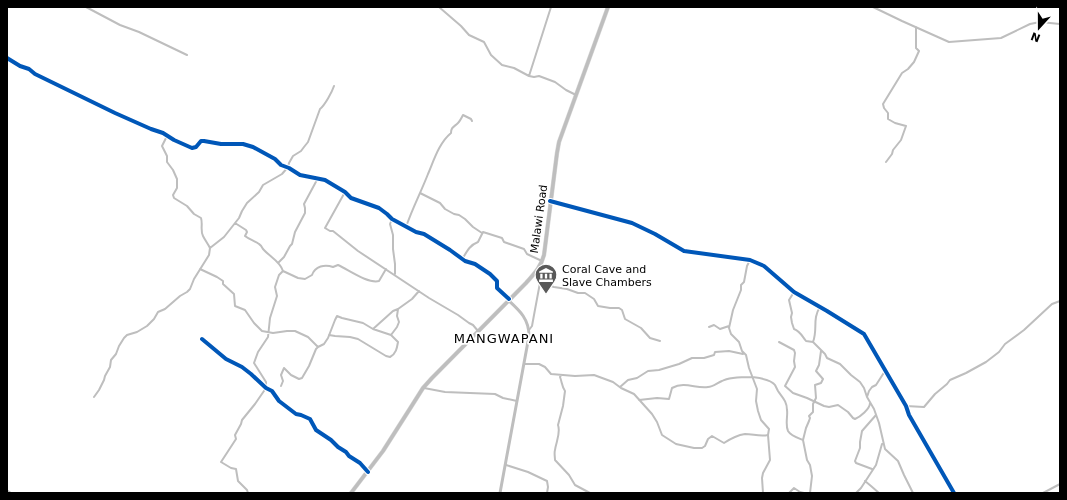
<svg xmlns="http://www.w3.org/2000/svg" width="1067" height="500" font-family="'DejaVu Sans',sans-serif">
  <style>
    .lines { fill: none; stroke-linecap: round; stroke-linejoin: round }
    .primary-casing { stroke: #dbdbdb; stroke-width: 4.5 }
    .minor { stroke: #bebebe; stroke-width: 2 }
    .tertiary { stroke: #bebebe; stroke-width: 3 }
    .primary { stroke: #bebebe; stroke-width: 3.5 }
    .cycleway-casing { stroke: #fff; stroke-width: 6 }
    .cycleway { stroke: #0057b8; stroke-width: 4 }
    .labels { text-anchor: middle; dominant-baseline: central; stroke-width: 3.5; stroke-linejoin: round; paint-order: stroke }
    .street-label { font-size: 11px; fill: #000; stroke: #fff }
    .poi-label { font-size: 11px; fill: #000; stroke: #fff; text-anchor: start }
    .quarter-label { font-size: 13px; letter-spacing: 1px; fill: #000; stroke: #fff }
  </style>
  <rect width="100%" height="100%" fill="#fff"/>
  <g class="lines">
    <g class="primary-casing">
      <path id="primary" d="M351 493 383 451 411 407 423 388 432 378 526 283C534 274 541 267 544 255L557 153 559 142 608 7"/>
    </g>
    <path class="minor" d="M86 7 120 25 139 32 187 55
      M439 7 461 26 469 35 484 42 491 55 502 65 514 68 529 76 534 77 539 76 555 82 566 90 576 95
      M873 7 902 21 949 42 1001 38 1030 24 1040 22 1060 24
      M7 58 20 66 29 69 35 74 115 113 151 129 163 133 174 140 192 148 196 147 201 141H204L221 144H243L253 147 275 159 281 165 289 168 300 175 325 180 345 192 351 198 379 208 387 214 392 219 416 232 424 234 450 250 465 261 475 264 490 274 497 281V288L509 299
      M529 76 551 7
      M167 136 162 146 167 156V162L173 170 177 179V188L173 195 174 198 187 206 194 214 201 218C203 224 200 230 203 236 205 240 208 244 210 248
      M886 162 892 154 893 150 901 140 906 126 895 123 888 119V113L884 108 883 104 902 73 908 69 914 62 919 51 916 48V27
      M345 192 325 228 330 231H333L358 251 429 298 458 315 469 323 473 325 478 331
      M420 193 440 203 445 209 454 214 459 215 465 219 473 227 482 233
      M551 201 632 223 655 234 684 251 750 260 764 266 794 292 827 311 864 334 906 406 909 415 954 493
      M392 219 390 224 393 235V249L395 264V274
      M235 223 246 230 247 232 245 236C250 240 255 241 259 244 261 245 262 247 263 249 270 257 280 261 283 271L298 278 305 279 312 275C315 266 325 264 333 267L338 265C349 270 368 284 379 281L386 269
      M406 227C412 209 421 192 428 174 434 160 439 143 451 133 451 127 454 127 458 123 460 121 462 117 463 115L471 119 472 121
      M463 258C467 251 470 245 478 242L483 232 502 238 504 242 524 249 527 254 542 261
      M750 260 747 266 744 282 741 285V290L733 310 729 328 731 334 739 342 742 351 746 355 749 368 757 389 756 401 758 411 761 420 769 429 768 435 770 460 763 473 762 478 763 493
      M278 263 284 257 290 246 292 244 295 232 305 213V208L304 204 318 178
      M200 269 217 277 223 281V284L234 294 235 306 245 310 254 323 262 331 273 333 287 331H295L308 337 318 347
      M540 283 554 287 567 289 578 293H585L594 299 598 306 610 308H619L622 310 625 319 641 328 650 338 660 341
      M794 292 789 300 792 313 791 317 792 323 794 329C800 331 802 336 806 341L813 342 825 354 827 358 840 364 851 375 860 382 864 388 867 397
      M709 327 714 325 720 329 729 326
      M373 329 393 311 398 309 412 299 419 291
      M529 330 532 326 534 315 542 272V269L540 266
      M391 335 397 327 399 322 397 316 398 309
      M202 339 226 359 242 367 251 374 266 388 272 391 279 401 296 414 301 415 310 419 316 430 331 440 338 447 346 452 349 456 360 463 367 471
      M779 342 794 350 795 353 794 361 795 367 785 386 793 393 807 398 824 406 829 407 838 405 848 412 853 418 855 419C860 417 870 409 870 403
      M813 342C818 329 812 319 820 307
      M525 364H539L545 367 551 374 575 376 594 375 613 382 621 388 634 394 652 414 657 422 662 435 676 444 694 448H702L705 446 708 439 712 436 724 443C730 439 738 435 745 434 753 434 760 437 768 435
      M885 371 876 385 872 387 869 391 867 397 874 409 879 423 885 449 898 461 904 475 913 493
      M561 375 560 377C562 382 562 387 565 391L563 406 558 425C561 433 556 442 555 450 554 453 555 457 555 460L569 475 575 485 590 493
      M281 386 283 381 281 375 284 368 291 375 299 379 302 378 309 366 316 349 318 347 324 344 328 338 335 320 337 316 342 318 363 323 373 329 391 335 398 342C397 348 396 354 390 357L386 356 358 339 350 337 335 336 329 335
      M620 387 628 380 637 378 648 371 659 370 679 364 692 358H704L714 355 715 352 729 351 743 354
      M424 388 445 392 495 394 503 398 517 401
      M94 397 99 390 104 380 105 376 110 367 111 360 116 354 119 346 124 338 127 335 137 332 147 326 154 319 158 312 165 309 180 296 187 292 190 289 194 279 209 255 210 248 224 237 239 218 242 211 247 203 259 192 263 185 282 174 288 167 289 163 293 156 301 151 304 147 308 142 320 109C325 105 332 92 334 86
      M639 400 657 398 669 399 672 388C685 381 696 389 708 387 713 387 717 383 722 381 729 377 744 377 752 377 759 378 771 379 775 385 776 387 777 389 778 391 782 397 787 401 787 410 788 416 785 424 788 431 791 436 798 438 803 440
      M906 406 924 407 935 394 947 384 950 380 966 373 986 362 999 352 1005 344 1024 330 1052 304 1060 301
      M506 465 528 472 547 481 548 487 547 493
      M872 469 856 463 855 461 860 448V442L862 431 876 415
      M865 481 871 486 879 493
      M248 493 247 490 238 481 236 469 231 468 221 462 236 439 235 435 241 424 242 420 255 404 266 388V382L254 363 258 352 268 337 270 318 277 296 275 287 279 275 283 271
      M789 493 794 488 800 492 804 493
      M810 493 812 476 810 465 807 460 803 440 806 428 809 421 810 418 809 416 813 412V404L816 398 815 385 821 383 823 379 816 371 819 365 821 351
      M856 493 861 488 876 465 882 444
      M1043 493 1060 484"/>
    <path class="tertiary" d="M7 491 10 493
      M500 493 529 336C529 319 520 311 508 300"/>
    <use href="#primary" class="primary"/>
    <g class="cycleway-casing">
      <path id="cycleway" d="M7 58 20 66 29 69 35 74 115 113 151 129 163 133 174 140 192 148 196 147 201 141H204L221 144H243L253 147 275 159 281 165 289 168 300 175 325 180 345 192 351 198 379 208 387 214 392 219 416 232 424 234 450 250 465 261 475 264 490 274 497 281V288L509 299
        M550 201 632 223 655 234 684 251 750 260 764 266 794 292 827 311 864 334 906 406 909 415 954 493
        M202 339 226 359 242 367 251 374 266 388 272 391 279 401 296 414 301 415 310 419 316 430 331 440 338 447 346 452 349 456 360 463 368 472"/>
    </g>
    <use href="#cycleway" class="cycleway"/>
  </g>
  <defs>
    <g id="museum-pin" transform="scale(1.15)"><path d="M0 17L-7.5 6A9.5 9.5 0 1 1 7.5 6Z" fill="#595959" stroke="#fff"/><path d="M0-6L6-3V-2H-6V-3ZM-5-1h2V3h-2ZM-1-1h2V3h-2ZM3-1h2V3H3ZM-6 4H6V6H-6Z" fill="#fff"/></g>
  </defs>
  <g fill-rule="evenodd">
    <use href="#museum-pin" x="546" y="275"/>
  </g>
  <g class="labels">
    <g class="street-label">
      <text transform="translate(539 219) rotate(-82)">Malawi Road</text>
    </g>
    <g class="poi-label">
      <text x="562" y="269">Coral Cave and<tspan x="562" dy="13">Slave Chambers</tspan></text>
    </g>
    <g class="quarter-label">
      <text x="504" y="338">MANGWAPANI</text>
    </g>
  </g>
  <rect width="1067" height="500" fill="none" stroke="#000000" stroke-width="16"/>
  <g transform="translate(1039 28) rotate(201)" stroke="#ffffff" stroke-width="3" paint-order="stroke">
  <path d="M0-3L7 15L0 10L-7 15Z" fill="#000000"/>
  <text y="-6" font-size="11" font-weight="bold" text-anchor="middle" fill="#000000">N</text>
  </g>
</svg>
